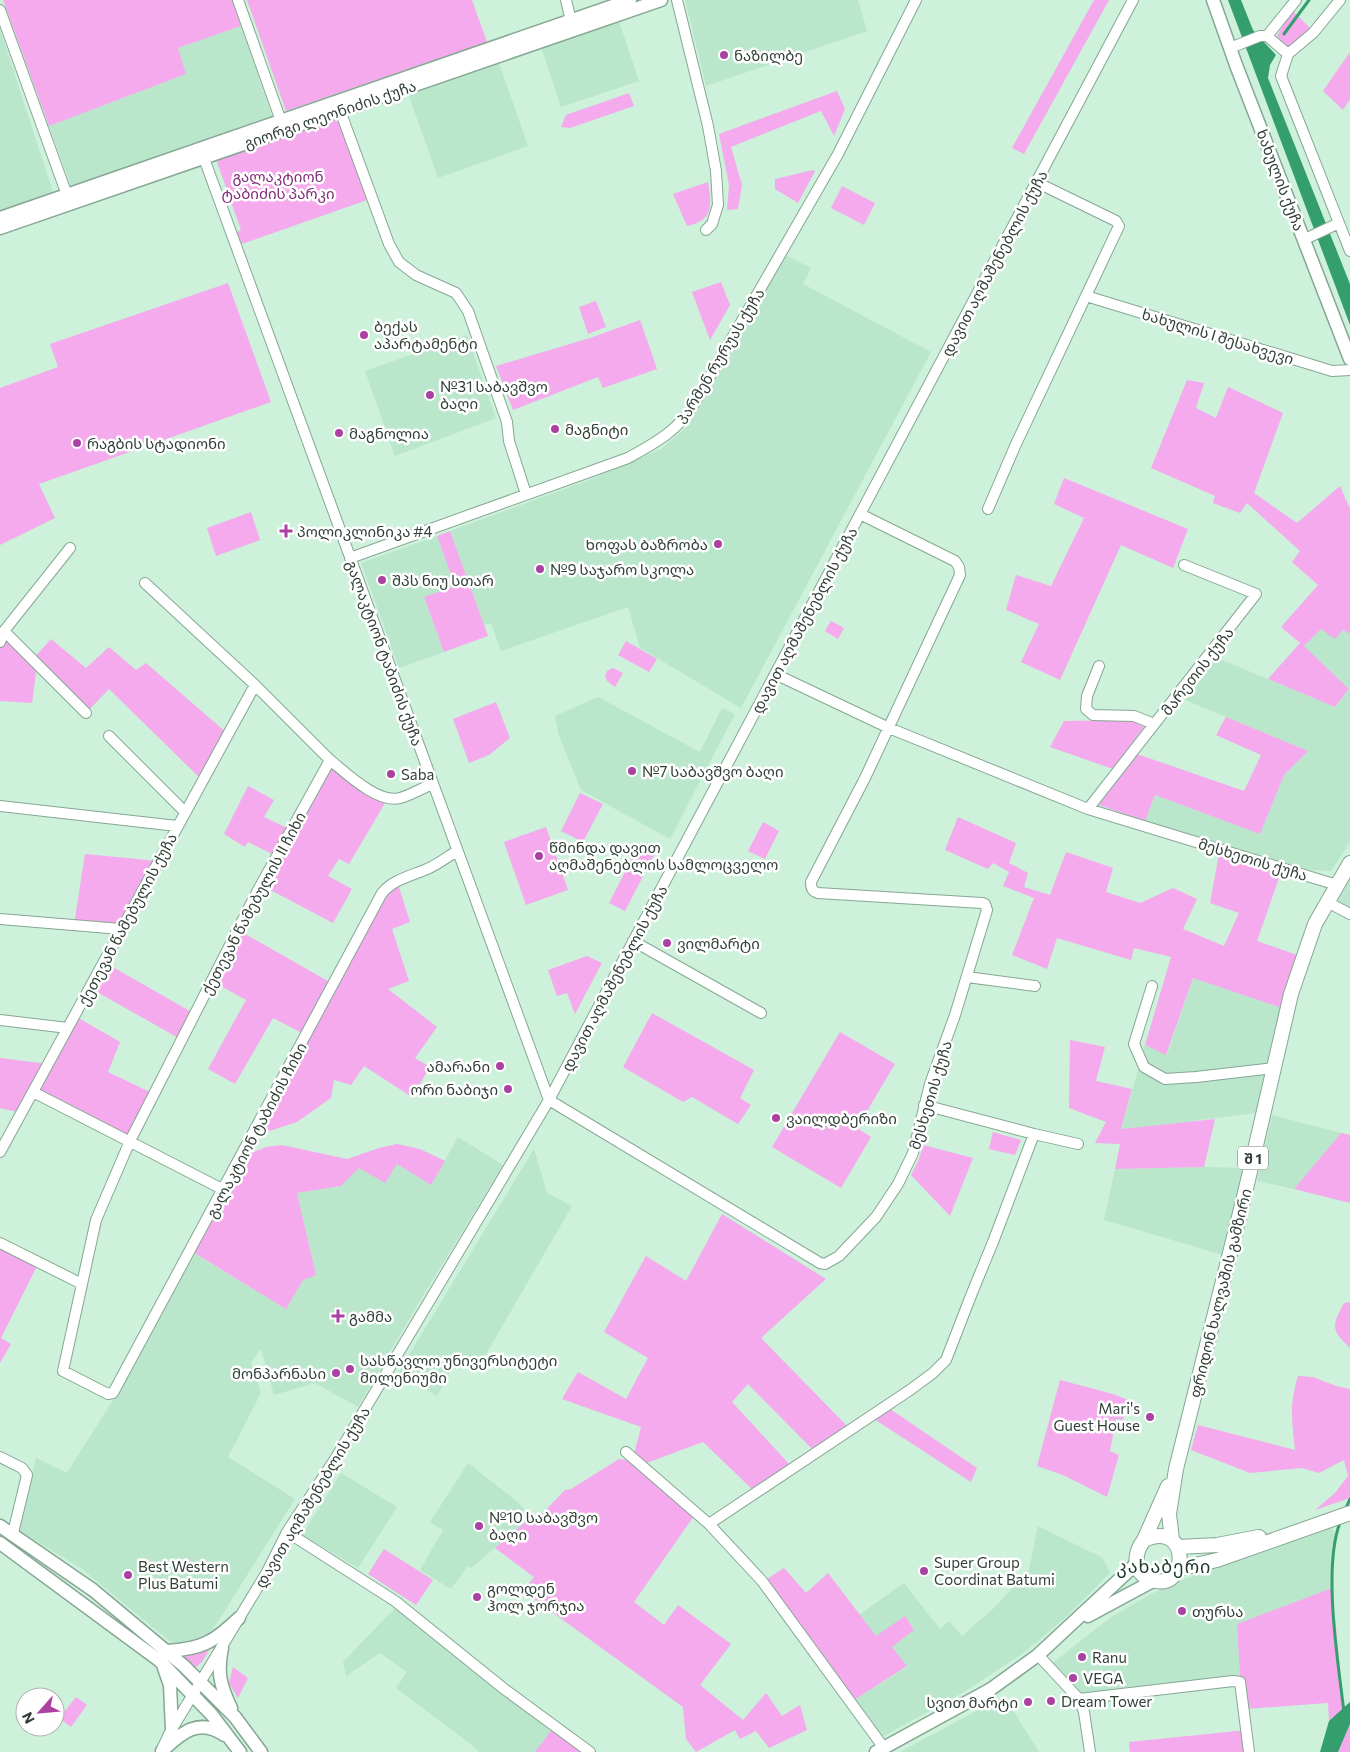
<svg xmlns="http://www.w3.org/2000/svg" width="1350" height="1752" font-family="Commissioner,'Noto Sans Georgian',sans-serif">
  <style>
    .built { fill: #bae6cc }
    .green { fill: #f4aaec }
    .water { fill: #359e6d }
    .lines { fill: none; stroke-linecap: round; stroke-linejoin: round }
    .stream { stroke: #359e6d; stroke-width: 3 }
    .minor-casing { stroke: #85a793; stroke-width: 12 }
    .major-casing { stroke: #85a793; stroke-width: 15 }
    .highway-casing { stroke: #85a793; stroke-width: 16 }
    .minor { stroke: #fff; stroke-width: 10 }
    .major { stroke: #fff; stroke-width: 12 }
    .highway { stroke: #fff; stroke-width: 14 }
    .poi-dot { fill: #ab41a3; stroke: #fff; stroke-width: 2 }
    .labels { text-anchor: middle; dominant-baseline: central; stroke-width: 5; stroke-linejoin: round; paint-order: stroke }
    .shield { fill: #fff; stroke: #707974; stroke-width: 1 }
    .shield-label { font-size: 14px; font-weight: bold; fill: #324038 }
    .poi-label { font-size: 15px; fill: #324038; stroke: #fff; text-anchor: start }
    .street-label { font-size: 15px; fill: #324038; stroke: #fff }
    .park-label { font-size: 15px; fill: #822d7c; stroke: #fff }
    .quarter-label { font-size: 18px; letter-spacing: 1px; fill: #193828; stroke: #fff }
  </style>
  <rect width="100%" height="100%" fill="#cdf1db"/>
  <path class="built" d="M685 0H858L867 31 706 86Z
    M618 18 639 81 561 107 540 44Z
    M241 26 272 116 72 188 49 126 186 74 178 48Z
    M0 29 53 192 0 212Z
    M498 60 528 146 438 178 408 93Z
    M785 255 811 268 803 284 931 352 741 708 640 648 628 607 501 651 491 623 484 625 450 531 586 481 661 449 688 426Z
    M467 335 496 418 395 456 365 371Z
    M437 536 455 586 424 597 444 652 399 668 361 563Z
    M1321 629 1343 630 1350 634V842L1331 871 1309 870 1145 821 1155 795 1260 834 1284 775 1308 751 1183 699 1215 657 1335 707 1349 689 1304 646Z
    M598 697 700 752 722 708 735 714 670 839 581 790 559 736 555 716Z
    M1350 879V910L1337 903Z
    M1193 978 1282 1008 1256 1113 1121 1130 1145 1045 1167 1055Z
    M1272 1115 1341 1133 1294 1189 1257 1181Z
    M458 1137 503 1165 421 1299 358 1407 315 1383 274 1395 261 1349 251 1362 261 1393 228 1457 295 1499 215 1626 202 1642 188 1647 173 1644 82 1569 18 1530 36 1458 67 1473 113 1400 195 1254 286 1309 303 1279 316 1275 297 1193 341 1186 359 1168 397 1164 431 1185Z
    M534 1149 547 1193 572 1206 475 1373 456 1361 437 1396 398 1373Z
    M1204 1167 1243 1168 1223 1255 1104 1220 1115 1169Z
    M468 1463 520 1504 530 1518 471 1568 468 1566 451 1589 420 1570 443 1530 430 1522Z
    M341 1473 397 1507 358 1568 302 1535Z
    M1038 1526 1103 1558 1110 1573 1064 1619 1022 1654 964 1692 882 1737 854 1700 907 1667 892 1647 905 1617 876 1636 859 1615 904 1583 940 1629 949 1621 962 1636 993 1609 1029 1570Z
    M1331 1527 1335 1533 1332 1588 1237 1624 1240 1676 1079 1696 1050 1665 1111 1617 1153 1593 1179 1581 1264 1549Z
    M396 1607 553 1728 535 1752H479L472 1745 396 1688 407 1672 380 1653 346 1676 343 1662Z
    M1004 1696 1039 1752H900Z"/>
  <path class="green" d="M3 0H232L241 26 178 48 186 74 49 126Z
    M247 0H472L487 42 286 111Z
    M1094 0H1109L1024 154 1012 148Z
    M1292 10 1311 29 1288 48 1277 36Z
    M1350 52V99L1343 110 1323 91Z
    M837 91 845 109 834 136 821 111 731 147 742 185 738 209 727 210 729 185 719 134Z
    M629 93 634 106 570 128 561 127 566 115Z
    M339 116 370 199 242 244 237 232 241 230 217 162 221 157Z
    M813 170 815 171 798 203 775 189V179Z
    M708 182C710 193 714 213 702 220 698 223 692 225 687 226L673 194Z
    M842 186 875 203 864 225 831 208Z
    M721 282 730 305 710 340 692 292Z
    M228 283 271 402 39 484 55 518 0 545V388L58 367 50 344Z
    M596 301 606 327 588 334 579 307Z
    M640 320 657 369 603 388 598 377 513 410 496 366 590 338Z
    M1187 380 1204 383 1196 408 1216 418 1228 387 1283 413 1254 493 1297 523 1340 486 1350 509V634L1343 630 1335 639 1321 629 1304 646 1349 689 1335 707 1268 679 1300 643 1281 627 1318 585 1292 562 1300 551 1247 503 1240 513 1213 503 1215 496 1151 468Z
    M1064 478 1188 529 1173 568 1121 545 1060 680 1021 662 1039 624 1006 610 1016 575 1051 586 1084 518 1054 504Z
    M251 512 260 540 216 556 207 528Z
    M450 531 488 636 444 652 424 597 455 586 437 536Z
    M831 621 844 628 838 639 825 631Z
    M4 631 33 659 51 639 86 668 109 647 136 670 146 663 228 734 202 780 109 689 86 713 37 665 32 703 0 701V642Z
    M626 641 657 659 649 672 618 655Z
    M613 668 623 673 615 687 607 681 605 676 607 671Z
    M496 702 510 738 489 755 469 763 453 719Z
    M1226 717 1308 751 1284 775 1260 834 1155 795 1145 821 1099 805 1137 754 1244 791 1261 755 1216 735Z
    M1131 720 1144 727 1113 769 1050 747 1064 721Z
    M330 760 388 798 349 864 339 859 328 876 352 889 333 923 261 885 276 856 248 842 245 847 224 834 248 786 274 800 264 817 291 830Z
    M580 793 603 804 583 842 561 831Z
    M958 817 1016 843 1009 863 1028 873 1024 887 1050 895 1066 852 1113 868 1106 892 1140 903 1173 888 1197 899 1183 929 1224 946 1239 913 1210 903 1219 854 1281 872 1257 941 1300 956 1282 1008 1193 978 1166 1055 1145 1045 1171 957 1134 948 1131 960 1057 938 1047 969 1012 955 1034 898 1003 886 1009 872 993 863 988 869 945 850Z
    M763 822 779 831 765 859 748 851Z
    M546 827 568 890 526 905 504 842Z
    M639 845 655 853 625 911 609 903Z
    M85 854 158 861 121 929 74 925Z
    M397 881 410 922 392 929 409 981 388 989 437 1027 415 1058 430 1067 412 1097 364 1066 351 1085 334 1080 331 1098 297 1122 252 1137 306 1035 273 1018 235 1084 208 1069 246 1000 212 981 238 930 333 984 382 893Z
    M587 956 602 963 575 1014 567 993 557 996 548 970Z
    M104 962 195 1014 182 1040 90 988Z
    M652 1013 754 1070 740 1098 751 1105 738 1124 692 1097 683 1102 623 1067Z
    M75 1016 120 1042 108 1072 154 1094 130 1141 34 1092 22 1113 0 1108V1058L48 1064Z
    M840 1032 895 1064 857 1128 871 1137 841 1188 772 1147Z
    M1070 1040 1105 1047 1096 1081 1132 1089 1121 1129 1215 1119 1204 1167 1115 1169 1120 1144 1095 1143 1106 1122 1069 1108Z
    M993 1132 1021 1140 1015 1155 989 1149Z
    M1341 1133 1350 1135V1203L1294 1189Z
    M397 1144 420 1149 445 1161 431 1185 397 1164 385 1183 359 1168 341 1186 297 1193 316 1275 303 1280 286 1309 191 1251 241 1157 266 1147 282 1145 347 1159 379 1148Z
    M923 1145 973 1158 950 1216 911 1175 919 1159Z
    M722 1214 826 1279 761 1338 848 1427 814 1451 748 1384 732 1402 791 1466 753 1490 703 1442 641 1465 696 1513 634 1602 664 1625 678 1605 731 1644 700 1685 743 1720 766 1693 782 1716 800 1705 807 1730 769 1748 756 1731 740 1739 735 1730 696 1752 686 1739 683 1707 523 1591 534 1577 495 1548 530 1518 541 1515 565 1490 571 1489 619 1459 631 1461 633 1458 641 1427 562 1399 578 1372 626 1399 648 1358 604 1332 646 1256 686 1281Z
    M0 1243 39 1262 1 1338 11 1344 0 1363Z
    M1350 1302V1348C1330 1329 1332 1326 1344 1303Z
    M1298 1376 1313 1377 1336 1386 1350 1389V1498L1315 1510 1335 1493 1348 1476 1344 1460 1319 1473 1302 1468 1250 1473 1191 1450 1198 1425 1295 1450C1292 1420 1289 1406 1298 1376Z
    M1060 1380 1113 1394 1128 1400 1123 1420 1116 1419 1110 1451 1119 1455 1107 1497 1063 1475 1037 1466Z
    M890 1409 977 1468 971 1482 874 1419Z
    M384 1549 433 1580 416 1605 368 1574Z
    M784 1568 806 1593 828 1573 876 1636 905 1616 914 1630 892 1647 907 1666 854 1700 767 1579Z
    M1332 1588 1344 1708 1329 1721 1328 1703 1244 1709 1240 1676 1237 1624Z
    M211 1647 202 1662 195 1668 192 1667 175 1653 191 1654Z
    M233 1667 248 1678 238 1698 229 1683Z
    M76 1697 87 1705 71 1727 59 1718Z
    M1350 1724V1752H1338L1349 1725Z
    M553 1728 587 1752H535Z
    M1247 1730 1249 1752H1130L1129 1742Z"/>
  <path class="water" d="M1228 0H1241L1253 30 1276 55 1270 65 1268 78 1350 284V325Z
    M1350 1702V1724L1338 1752H1320L1329 1721Z"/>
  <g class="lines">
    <path class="stream" d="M1284 34 1309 0
      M1345 1510 1350 1499
      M1341 1520C1322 1565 1338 1662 1344 1712"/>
    <g class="minor-casing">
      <path id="minor" d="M238 0 281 121
        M566 0 571 21
        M677 0 708 126 716 171 718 205 712 224 706 230
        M0 10 67 195
        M1267 36 1288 54 1281 76 1350 251
        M1267 36 1296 0
        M1230 48 1260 36H1267
        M1288 54 1313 33 1340 0
        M338 105 389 244 399 262 416 275 456 293 468 311 507 422 509 441 526 494
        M202 153 549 1100
        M1303 240 1339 223
        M1086 296 1332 371 1350 370
        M988 509 1016 444 1119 226 1116 221 1036 182
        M350 558 628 458C655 443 678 431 694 404L838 154 916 0
        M145 583 255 685 330 760 257 892 130 1141 96 1220 63 1371 108 1394 113 1393 382 893C394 879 411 876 427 869 437 865 447 857 457 851
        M4 631 86 713
        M0 642 4 631 70 548
        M1099 666 1087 696 1086 709 1093 715 1134 716 1154 724
        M775 674 889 728 1088 809 1337 885
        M109 736 185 812
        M330 760C346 773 378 804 400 798 411 795 422 788 433 784
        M0 806 177 826
        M1088 809 1256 594 1184 565
        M1327 902 1350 914
        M0 919 121 929
        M633 941 761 1013
        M967 977 1035 986
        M1152 986 1134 1044 1144 1067 1165 1079 1196 1077 1274 1068
        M0 1020 68 1028
        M33 1092 224 1190
        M549 1100 820 1263 825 1264 839 1256 876 1217 898 1184 913 1153 930 1084 955 1015 987 910 985 904 982 903 818 893C812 891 811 888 811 882L865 778 960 575 959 567 955 561 860 514
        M924 1105 1034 1134 1078 1144
        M0 1152 255 685
        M0 1243 82 1284
        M626 1452 709 1524 762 1581 884 1748
        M0 1457 22 1468 27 1475 13 1533
        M709 1524 910 1390 933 1373 946 1360 972 1293 993 1242 1034 1134
        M287 1532 395 1601 503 1688 590 1752
        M1038 1655 1079 1699 1084 1712 1090 1752
        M1079 1699 1233 1681 1240 1682 1249 1752
        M162 1749 169 1734 267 1572 287 1532 337 1456 549 1100 1133 0"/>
    </g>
    <g class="major-casing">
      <path id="major" d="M1213 0 1236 65 1350 359
        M0 218 630 0
        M0 228 661 0
        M0 1526 93 1590 184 1666 235 1717 261 1752
        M0 1543 160 1661 212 1715 240 1752
        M1088 1616 1153 1581
        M222 1648C217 1672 220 1685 231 1708
        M167 1651C202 1649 214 1642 239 1618
        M164 1668 170 1685 172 1730
        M162 1751C181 1733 199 1717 224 1735
        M876 1752 991 1689 1038 1655 1136 1564"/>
    </g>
    <g class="highway-casing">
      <path id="highway" d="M1144 1540C1192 1518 1189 1596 1150 1579 1132 1572 1134 1553 1144 1540L1168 1486
        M1172 1540 1169 1514 1176 1469 1245 1193 1291 994 1315 924 1350 863
        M1178 1547 1217 1545 1259 1537
        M1178 1569 1217 1560 1350 1513"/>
    </g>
    <use href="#minor" class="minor"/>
    <use href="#major" class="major"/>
    <use href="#highway" class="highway"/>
  </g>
  <g class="poi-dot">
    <circle cx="724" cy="55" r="5"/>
    <circle cx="364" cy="335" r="5"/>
    <circle cx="430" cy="395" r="5"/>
    <circle cx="555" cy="429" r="5"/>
    <circle cx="339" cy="433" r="5"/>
    <circle cx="77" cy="443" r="5"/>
    <path d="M283.5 523.5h5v5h5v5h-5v5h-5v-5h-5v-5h5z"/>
    <circle cx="718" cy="544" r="5"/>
    <circle cx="540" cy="569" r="5"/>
    <circle cx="382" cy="580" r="5"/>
    <circle cx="632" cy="771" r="5"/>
    <circle cx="391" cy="774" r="5"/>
    <circle cx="539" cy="856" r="5"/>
    <circle cx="667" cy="943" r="5"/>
    <circle cx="500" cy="1066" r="5"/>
    <circle cx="508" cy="1089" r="5"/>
    <circle cx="776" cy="1118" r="5"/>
    <path d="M335.5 1308.5h5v5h5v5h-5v5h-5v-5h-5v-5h5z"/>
    <circle cx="350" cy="1369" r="5"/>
    <circle cx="336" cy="1373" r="5"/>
    <circle cx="1150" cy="1417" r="5"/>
    <circle cx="479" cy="1526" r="5"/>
    <circle cx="924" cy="1571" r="5"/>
    <circle cx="128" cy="1575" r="5"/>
    <circle cx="477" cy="1597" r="5"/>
    <circle cx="1182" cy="1611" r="5"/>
    <circle cx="1082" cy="1657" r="5"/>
    <circle cx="1073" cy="1678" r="5"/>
    <circle cx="1051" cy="1701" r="5"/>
    <circle cx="1028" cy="1702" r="5"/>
  </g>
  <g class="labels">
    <rect class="shield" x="1238" y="1146.5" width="30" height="23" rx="4"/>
    <g class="shield-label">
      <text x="1253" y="1158">შ 1</text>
    </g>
    <g class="poi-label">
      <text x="734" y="55">ნაზილბე</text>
      <text x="374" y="326">ბექას<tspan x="374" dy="17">აპარტამენტი</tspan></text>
      <text x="440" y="386">№31 საბავშვო<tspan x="440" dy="17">ბაღი</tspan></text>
      <text x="565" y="429">მაგნიტი</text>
      <text x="349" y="433">მაგნოლია</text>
      <text x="87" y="443">რაგბის სტადიონი</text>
      <text x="297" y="531">პოლიკლინიკა #4</text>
      <text x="708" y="544" text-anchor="end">Ხოფას Ბაზრობა</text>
      <text x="550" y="569">№9 საჯარო სკოლა</text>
      <text x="392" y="580">შპს ნიუ სთარ</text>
      <text x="642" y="771">№7 საბავშვო ბაღი</text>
      <text x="401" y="774">Saba</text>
      <text x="549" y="847">წმინდა დავით<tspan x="549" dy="17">აღმაშენებლის სამლოცველო</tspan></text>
      <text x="677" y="943">ვილმარტი</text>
      <text x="490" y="1066" text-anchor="end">ამარანი</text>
      <text x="498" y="1089" text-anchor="end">ორი ნაბიჯი</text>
      <text x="786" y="1118">ვაილდბერიზი</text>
      <text x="349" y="1316">გამმა</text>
      <text x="360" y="1360">სასწავლო უნივერსიტეტი<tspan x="360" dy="17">მილენიუმი</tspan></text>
      <text x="326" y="1373" text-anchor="end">მონპარნასი</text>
      <text x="1140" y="1408" text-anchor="end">Mari's<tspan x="1140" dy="17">Guest House</tspan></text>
      <text x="489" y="1517">№10 საბავშვო<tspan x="489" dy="17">ბაღი</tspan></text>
      <text x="934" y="1562">Super Group<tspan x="934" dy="17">Coordinat Batumi</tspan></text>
      <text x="138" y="1566">Best Western<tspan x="138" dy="17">Plus Batumi</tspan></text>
      <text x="487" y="1588">გოლდენ<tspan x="487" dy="17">ჰოლ ჯორჯია</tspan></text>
      <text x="1192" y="1611">თურსა</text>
      <text x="1092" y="1657">Ranu</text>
      <text x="1083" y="1678">VEGA</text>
      <text x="1061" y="1701">Dream Tower</text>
      <text x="1018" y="1702" text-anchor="end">სვით მარტი</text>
    </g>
    <g class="street-label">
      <text transform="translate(330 114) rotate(-19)">გიორგი ლეონიძის ქუჩა</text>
      <text transform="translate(1281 180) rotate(69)">ხახულის ქუჩა</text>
      <text transform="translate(994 263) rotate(-62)">დავით აღმაშენებლის ქუჩა</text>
      <text transform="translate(1218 336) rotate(17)">ხახულის I შესახვევი</text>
      <text transform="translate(720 356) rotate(-59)">პარმენ რურუას ქუჩა</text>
      <text transform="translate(804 620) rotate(-62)">დავით აღმაშენებლის ქუჩა</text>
      <text transform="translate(385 653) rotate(70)">გალაკტიონ ტაბიძის ქუჩა</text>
      <text transform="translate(1197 671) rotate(-52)">მარეთის ქუჩა</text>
      <text transform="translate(1253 859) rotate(17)">მესხეთის ქუჩა</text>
      <text transform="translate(253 903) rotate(-62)">ქეთევან წამებულის II ჩიხი</text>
      <text transform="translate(127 919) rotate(-62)">ქეთევან წამებულის ქუჩა</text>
      <text transform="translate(614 978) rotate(-62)">დავით აღმაშენებლის ქუჩა</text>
      <text transform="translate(930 1095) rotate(-73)">მესხეთის ქუჩა</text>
      <text transform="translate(256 1130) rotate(-62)">გალაკტიონ ტაბიძის ჩიხი</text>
      <text transform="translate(1220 1293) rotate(-76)">ფრიდონ ხალვაშის გამზირი</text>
      <text transform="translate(312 1497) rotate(-59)">დავით აღმაშენებლის ქუჩა</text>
    </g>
    <g class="park-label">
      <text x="278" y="176">გალაკტიონ<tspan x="278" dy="17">ტაბიძის პარკი</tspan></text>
    </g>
    <g class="quarter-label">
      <text x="1164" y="1566">კახაბერი</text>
    </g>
  </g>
  <g transform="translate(40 1712) rotate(243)"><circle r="24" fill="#ffffff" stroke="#adb3af"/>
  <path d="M0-4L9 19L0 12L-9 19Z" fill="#ab41a3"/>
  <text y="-8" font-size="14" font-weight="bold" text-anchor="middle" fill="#324038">N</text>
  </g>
</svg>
